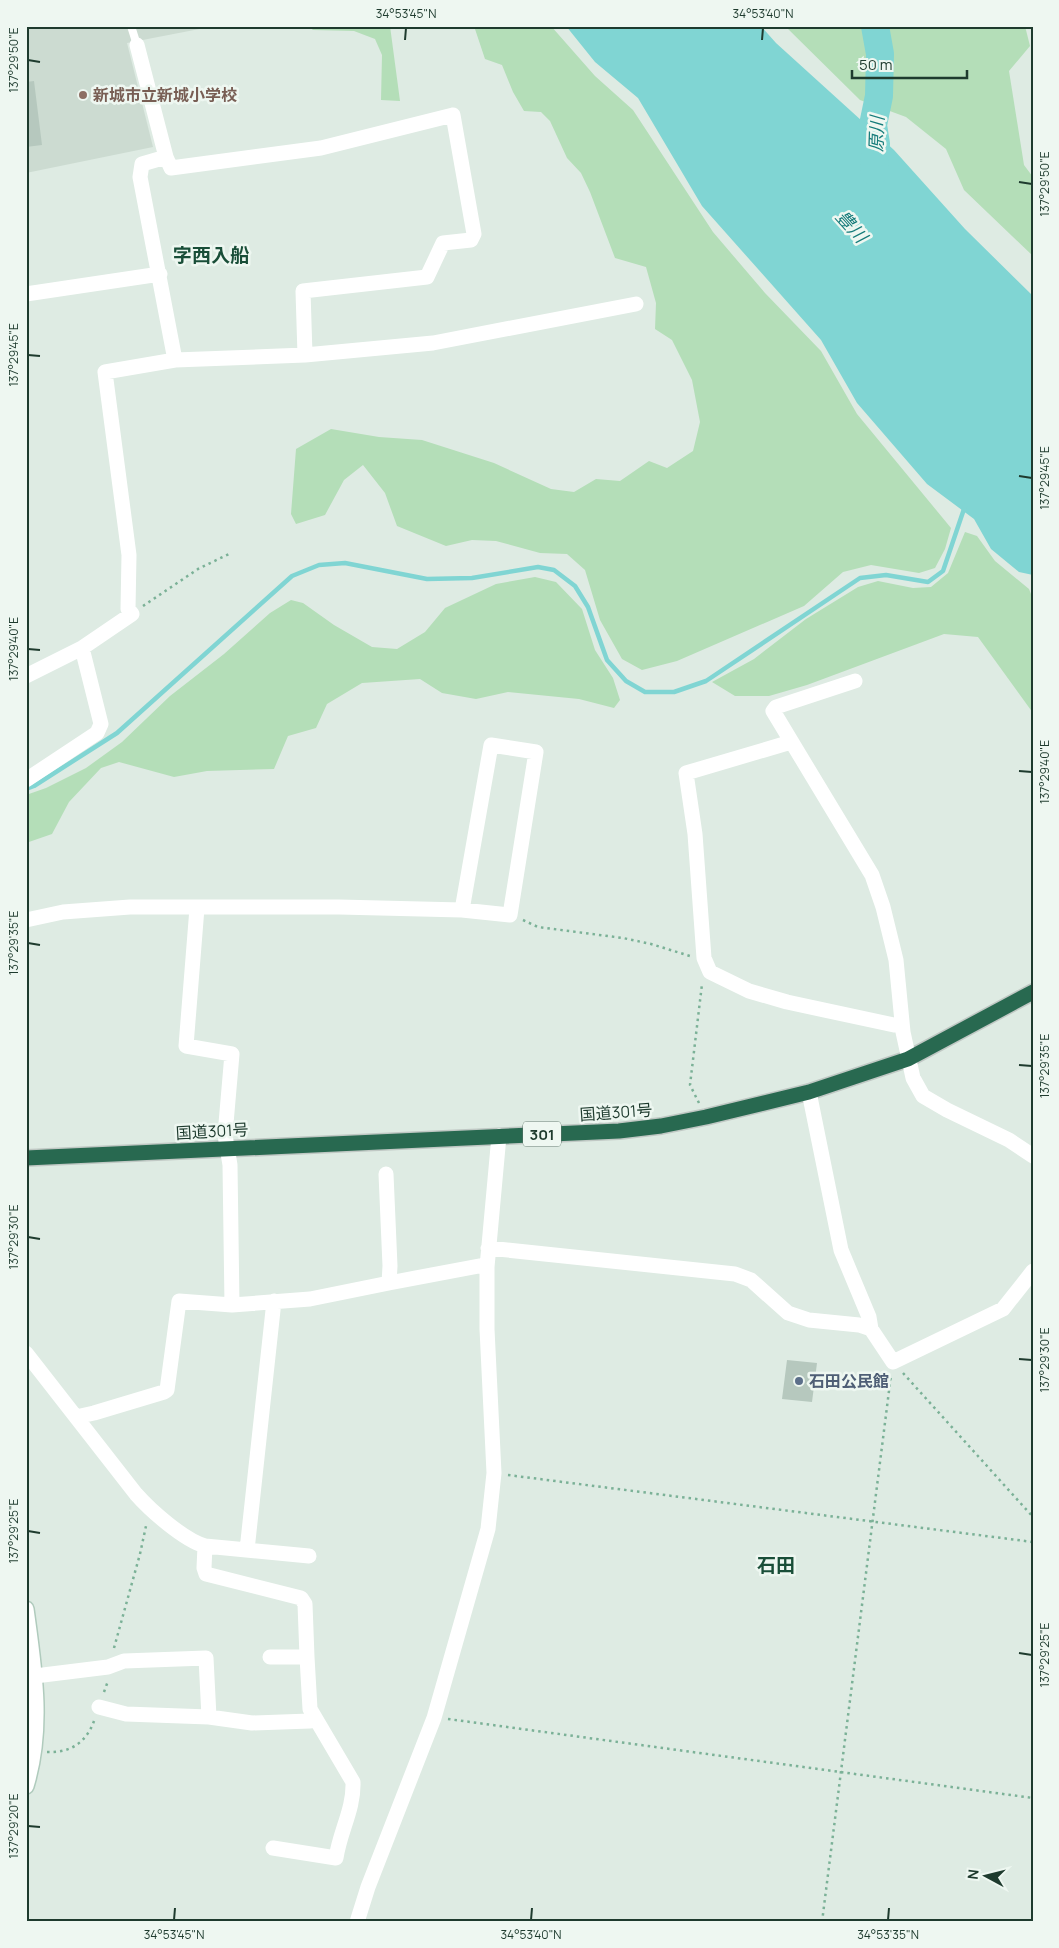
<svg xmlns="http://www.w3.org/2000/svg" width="1059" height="1948" font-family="Manrope,'Noto Sans JP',sans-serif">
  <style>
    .built { fill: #ccdbd1 }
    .green { fill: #b4deb8 }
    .water { fill: #80d5d3 }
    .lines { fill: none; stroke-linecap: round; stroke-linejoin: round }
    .stream { stroke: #80d5d3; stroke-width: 4.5 }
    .river { stroke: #80d5d3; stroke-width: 28 }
    .building { fill: #b6c8be }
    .secondary-casing { stroke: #b0cbbd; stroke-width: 18 }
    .highway-casing { stroke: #c0c8c4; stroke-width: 18 }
    .path { stroke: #7bb197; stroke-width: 2.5; stroke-dasharray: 2.5 4; stroke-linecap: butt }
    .lane { stroke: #fff; stroke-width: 8 }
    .street { stroke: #fff; stroke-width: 15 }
    .secondary { stroke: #fff; stroke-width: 15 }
    .highway { stroke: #286950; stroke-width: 15 }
    .ticks { fill: none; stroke: #1e3b2e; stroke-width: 2 }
    .education-dot { fill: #8d6e63; stroke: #eef7f1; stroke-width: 2 }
    .service-dot { fill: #5c6f8a; stroke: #eef7f1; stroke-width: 2 }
    .labels { text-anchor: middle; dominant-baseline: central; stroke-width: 5; stroke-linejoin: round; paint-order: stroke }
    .shield { fill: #eef7f1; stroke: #5c7368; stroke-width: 1 }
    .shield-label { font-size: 15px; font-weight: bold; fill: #1e3b2e }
    .education-label { font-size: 16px; font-weight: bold; fill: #785e54; stroke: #eef7f1; text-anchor: start }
    .street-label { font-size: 16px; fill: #1e3b2e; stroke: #eef7f1 }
    .service-label { font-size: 16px; font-weight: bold; fill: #4e5e75; stroke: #eef7f1; text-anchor: start }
    .water-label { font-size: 18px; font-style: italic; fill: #157b7a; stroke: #eef7f1 }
    .quarter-label { font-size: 19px; font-weight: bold; fill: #194e38; stroke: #eef7f1 }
    .neatline { fill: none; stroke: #1e3b2e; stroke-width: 2 }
    .ticks-label { font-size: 12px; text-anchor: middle; fill: #1e3b2e }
  </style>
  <rect width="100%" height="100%" fill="#deebe3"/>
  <path class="built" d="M26 26H215L127 43 153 147 26 173Z"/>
  <path class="green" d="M308 26H390L400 101 381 100 382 55 375 39 354 31 313 30Z
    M474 26H551L595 76 633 110 713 232 765 293 821 351 857 414 951 528 945 549 935 568 919 573 871 565 843 572 804 606 677 661 642 670 622 659 600 620 585 570 567 554 540 553 496 541 472 540 446 546 397 526 385 493 363 465 344 480 325 515 296 524 291 514 296 449 331 429 379 437 422 440 494 463 551 489 574 492 596 479 620 481 649 461 667 468 693 451 700 422 692 380 672 340 655 329 656 303 646 267 615 258 590 192 581 173 567 158 550 121 541 112 524 111 513 92 502 65 485 59Z
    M785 26H1025L1030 46 1009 71 1024 165 1033 177V256L964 190 946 149 906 117 860 100Z
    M965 532 977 536 995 561 1029 589 1033 599V713L978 637 944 634 807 685 769 696H735L712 682 754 659 806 619 858 587 878 581 913 588 931 587 948 573Z
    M535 577 556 582 582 609 595 650 613 678 620 700 614 708 579 699 508 692 476 699 442 693 420 679 362 683 327 704 316 728 288 736 274 769 207 771 174 777 119 762 101 768 69 802 52 834 26 843V795L46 788 86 768 122 742 170 696 224 654 270 613 291 600 303 603 334 625 372 647 397 649 425 632 445 608 496 584Z"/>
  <path class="water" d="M566 26H761L776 43 894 150 965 229 1033 296V575L1019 572 991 549 974 519 927 484 857 403 821 340 702 206 638 98 595 62Z"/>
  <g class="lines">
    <path class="stream" d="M26 789 34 786 117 733 292 576 319 565 345 563 427 579 472 578 538 567 554 570 575 586 588 607 607 660 626 681 645 692H674L706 681 860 578 886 575 928 582 943 571 965 506"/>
    <path class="river" d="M874 171 876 144 873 125 879 96 880 54 875 26"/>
  </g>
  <path class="building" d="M34 81 42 145 26 147V82Z
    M787 1360 817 1363 812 1402 782 1399Z"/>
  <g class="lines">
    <g class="secondary-casing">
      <path id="secondary" d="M26 1609C34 1667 44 1728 26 1786"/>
    </g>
    <g class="highway-casing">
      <path id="highway" d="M26 1158 619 1131 661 1126 706 1117 809 1092 908 1059 1033 992"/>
    </g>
    <path class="path" d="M143 606 198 569 229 554
      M523 920 538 927 623 938 651 944 690 956
      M699 1103 690 1085 702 984
      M903 1373 1033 1517
      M508 1475 1033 1542
      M114 1648 140 1554 146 1526
      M104 1692 108 1681
      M448 1719 1033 1798
      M47 1752C70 1753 86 1743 94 1721
      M822 1922 891 1375"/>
    <path class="lane" d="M131 26 137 45"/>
    <path class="street" d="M137 45 166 157
      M26 294 160 274
      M305 355 303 291 427 277 443 243 471 240 474 234 453 115 321 148 171 168 166 157 142 164 140 177 175 360 305 355 433 343 636 304
      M26 676 82 648 132 614 128 609 129 555 105 372 175 360
      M855 681 776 707 773 711 872 875 883 907 896 960 903 1032 913 1078 923 1096 947 1110 1009 1140 1033 1156
      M791 742 686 773 695 834 704 958 710 972 749 991 787 1002 894 1025H902
      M26 780 97 733 101 724 82 648
      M197 908 186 1046 232 1054 225 1135 230 1165 232 1305
      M26 920 63 912 130 907H339L462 910 510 915 536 752 491 745 462 910
      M809 1092 841 1250 869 1317 871 1329 893 1362 1003 1309 1033 1271
      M386 1174 390 1266 389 1283 479 1266 487 1267
      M488 1248 735 1274 751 1280 788 1313 809 1320 859 1325 871 1329
      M26 1353 136 1494C151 1511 184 1540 205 1546L309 1556
      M76 1417 94 1413 164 1392 167 1390 179 1301 232 1305 310 1299 389 1283
      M205 1546 204 1568 206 1574 301 1598 305 1604 307 1657
      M247 1550 274 1301
      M270 1657H307L310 1709 353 1782C354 1809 340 1831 336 1858L273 1848
      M35 1676 108 1667 124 1661 206 1658 209 1717
      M99 1707 126 1714 209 1717 252 1723 310 1721 315 1718
      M357 1922 368 1887 434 1718 488 1529 494 1473 487 1329V1267L499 1136"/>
    <use href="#secondary" class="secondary"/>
    <use href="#highway" class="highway"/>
  </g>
  <path class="ticks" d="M405 40 406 28M762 40 763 28M28 60 40 62M1019 182 1032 184M28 355 40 356M1019 476 1032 478M28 649 40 650M1019 771 1032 772M28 943 40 945M1019 1065 1032 1066M28 1237 40 1239M1019 1359 1032 1360M28 1531 40 1533M1019 1653 1032 1655M28 1826 40 1827M174 1920 175 1908M531 1920 532 1908M888 1920 889 1908"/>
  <circle class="education-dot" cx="83" cy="95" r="5"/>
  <circle class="service-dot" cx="799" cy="1381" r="5"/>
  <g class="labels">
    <rect class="shield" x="523" y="1121.5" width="38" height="25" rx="4"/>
    <g class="shield-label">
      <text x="542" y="1134">301</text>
    </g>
    <g class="education-label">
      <text x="93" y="95">新城市立新城小学校</text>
    </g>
    <g class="street-label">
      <text transform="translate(616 1112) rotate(-4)">国道301号</text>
      <text transform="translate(212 1131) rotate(-3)">国道301号</text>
    </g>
    <g class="service-label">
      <text x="809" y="1381">石田公民館</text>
    </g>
    <g class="water-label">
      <text transform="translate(876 134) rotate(-88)">原川</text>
      <text transform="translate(852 226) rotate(48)">豊川</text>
    </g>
    <g class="quarter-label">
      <text x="211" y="255">字西入船</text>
      <text x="776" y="1565">石田</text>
    </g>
  </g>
  <rect width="1059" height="1948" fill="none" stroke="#eef7f1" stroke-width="55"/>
  <g transform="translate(986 1876) rotate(277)" stroke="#eef7f1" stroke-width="4" paint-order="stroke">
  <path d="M0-4L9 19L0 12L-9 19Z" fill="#1e3b2e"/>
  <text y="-8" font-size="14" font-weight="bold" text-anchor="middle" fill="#1e3b2e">N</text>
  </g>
  <path d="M852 70v8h115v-8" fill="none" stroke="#1e3b2e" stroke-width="2.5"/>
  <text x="859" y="70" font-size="15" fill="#1e3b2e" stroke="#eef7f1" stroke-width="4" paint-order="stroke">50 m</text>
  <rect x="28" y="28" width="1004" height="1892" class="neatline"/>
  <g class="ticks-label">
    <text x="406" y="18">34°53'45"N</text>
    <text x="763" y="18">34°53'40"N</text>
    <text transform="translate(14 60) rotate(-90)" y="4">137°29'50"E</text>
    <text transform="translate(1045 184) rotate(-90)" y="4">137°29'50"E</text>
    <text transform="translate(14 355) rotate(-90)" y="4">137°29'45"E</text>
    <text transform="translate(1045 478) rotate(-90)" y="4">137°29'45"E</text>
    <text transform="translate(14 649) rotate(-90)" y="4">137°29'40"E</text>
    <text transform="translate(1045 772) rotate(-90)" y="4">137°29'40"E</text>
    <text transform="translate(14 943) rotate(-90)" y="4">137°29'35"E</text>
    <text transform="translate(1045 1066) rotate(-90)" y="4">137°29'35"E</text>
    <text transform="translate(14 1237) rotate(-90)" y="4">137°29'30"E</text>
    <text transform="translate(1045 1360) rotate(-90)" y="4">137°29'30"E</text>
    <text transform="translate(14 1531) rotate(-90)" y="4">137°29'25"E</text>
    <text transform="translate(1045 1655) rotate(-90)" y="4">137°29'25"E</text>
    <text transform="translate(14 1826) rotate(-90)" y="4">137°29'20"E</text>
    <text x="174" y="1939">34°53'45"N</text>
    <text x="531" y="1939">34°53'40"N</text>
    <text x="888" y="1939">34°53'35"N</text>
  </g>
</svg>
